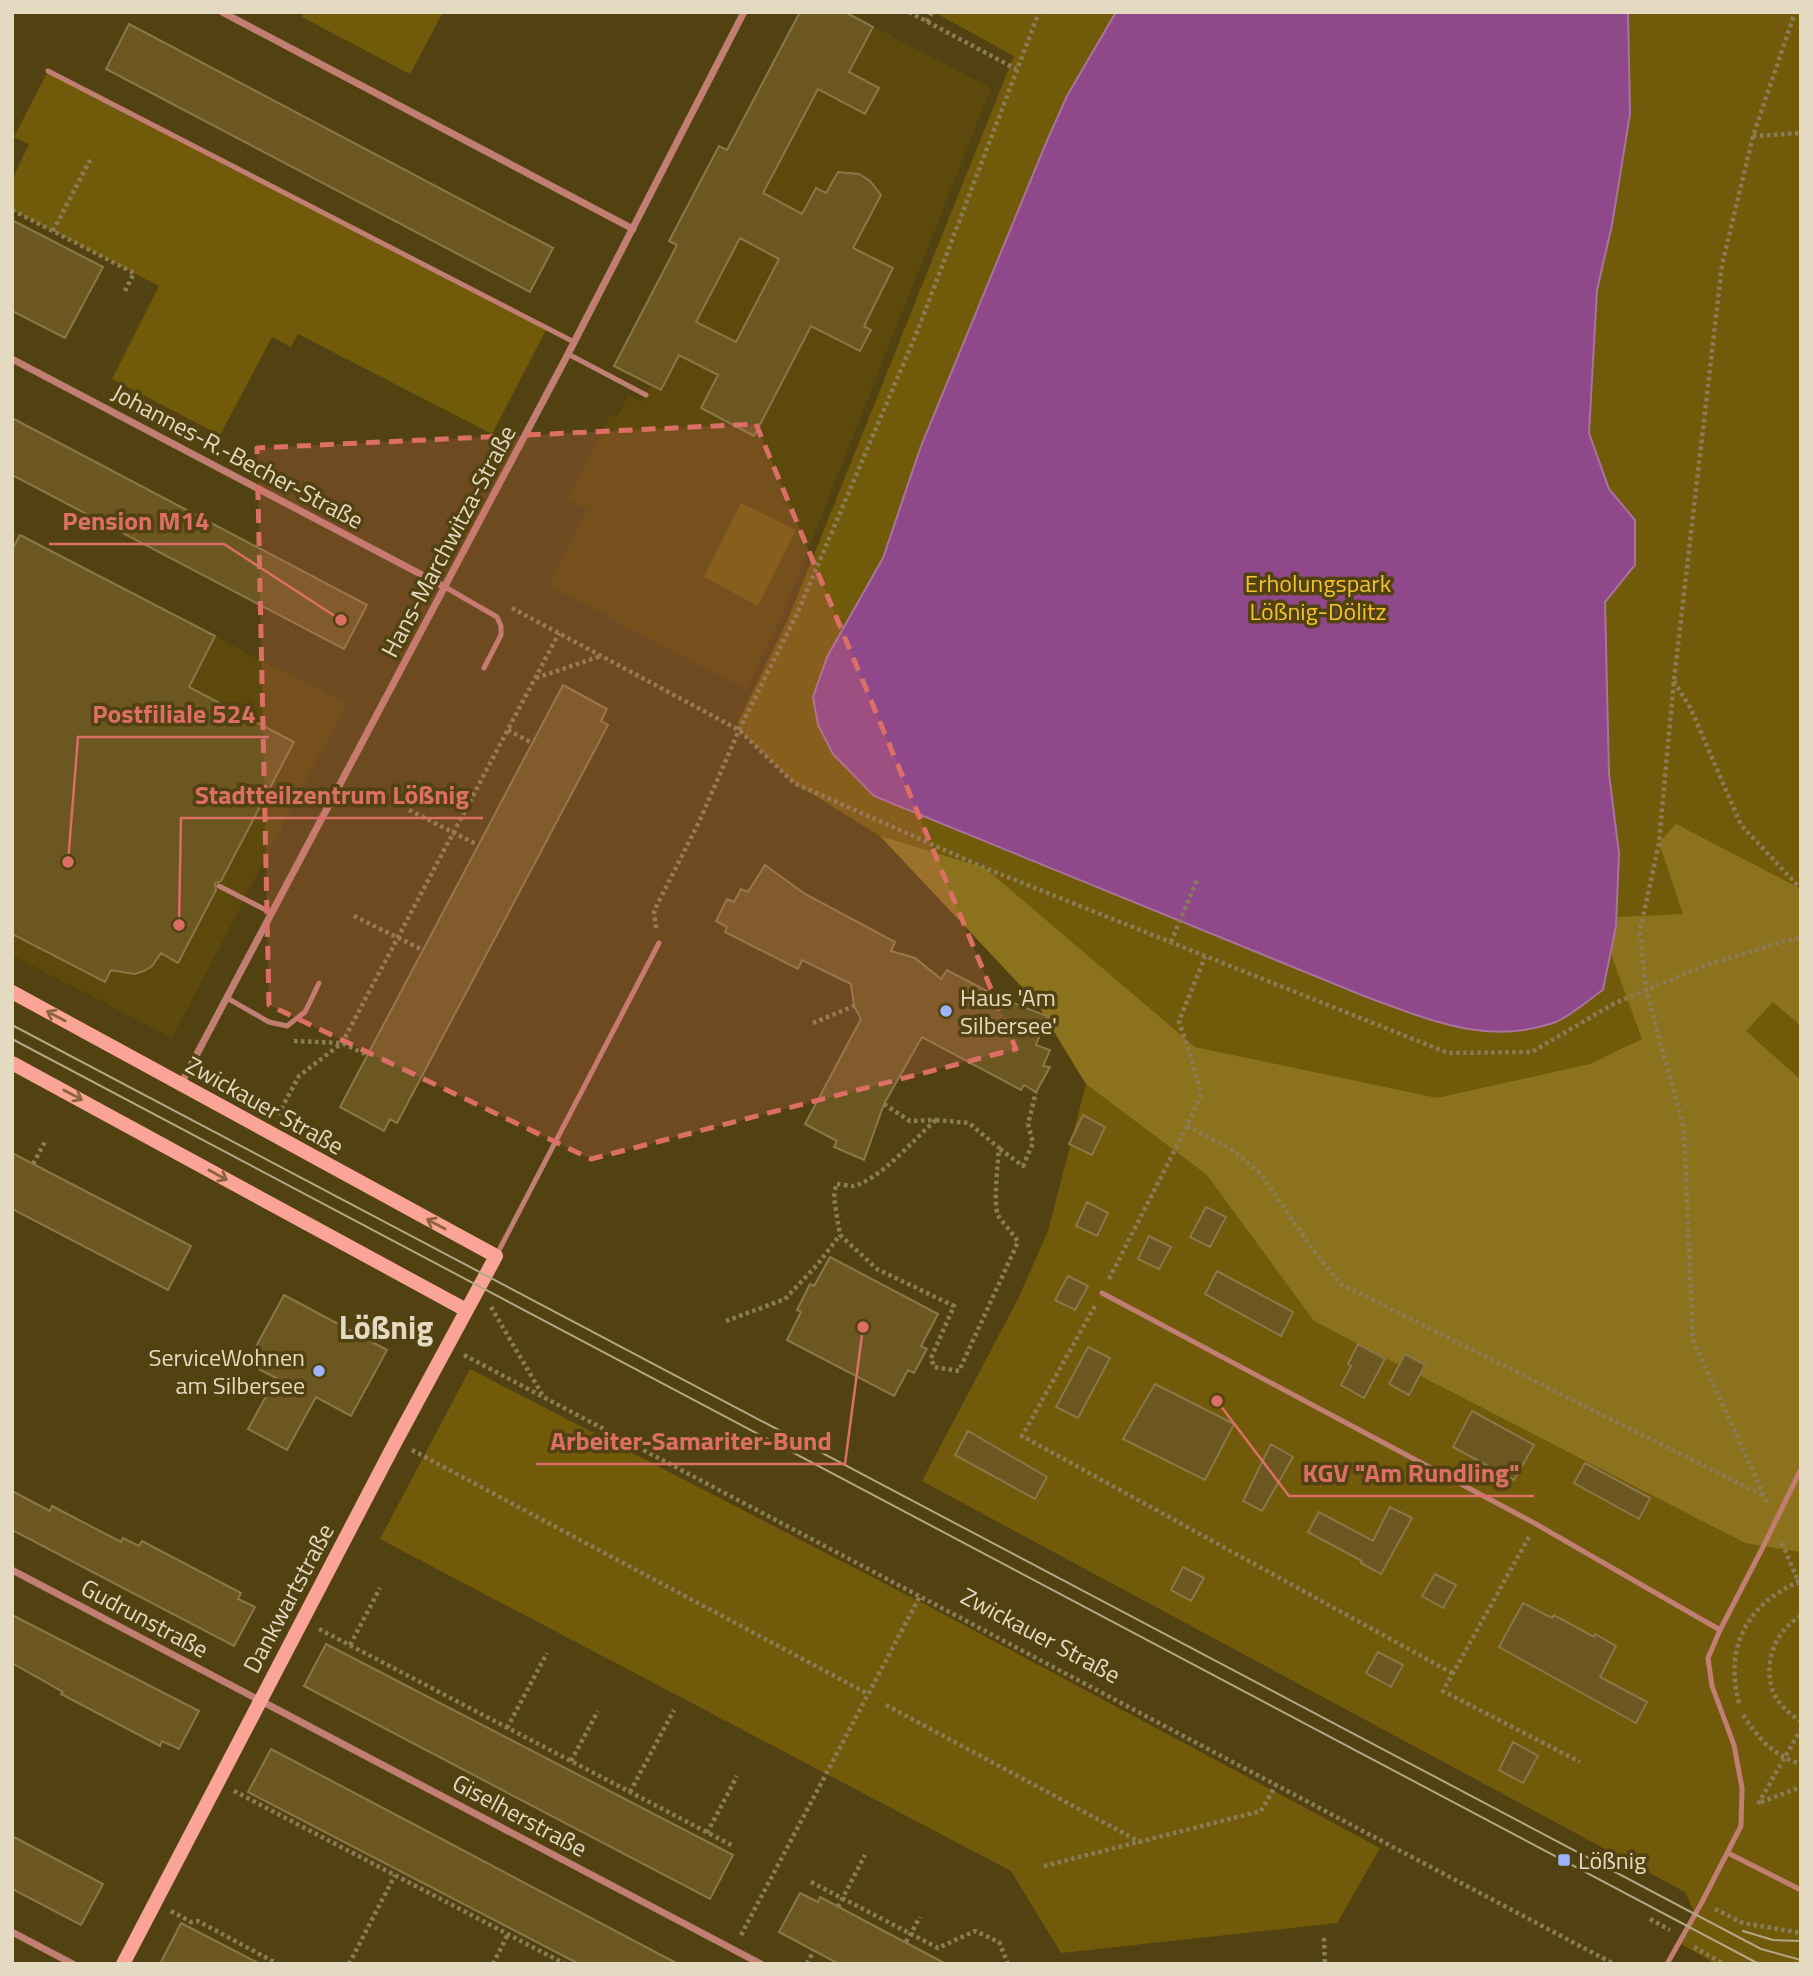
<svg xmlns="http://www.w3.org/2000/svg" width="1813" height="1976" font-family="'Titillium Web',sans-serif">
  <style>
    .built { fill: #5c490b }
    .green { fill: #725a0b }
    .forest { fill: #8d721e }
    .water { fill: #8f488a; stroke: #a8749a; stroke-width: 2 }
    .building { fill: #6b571f; stroke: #8a7848; stroke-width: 2; fill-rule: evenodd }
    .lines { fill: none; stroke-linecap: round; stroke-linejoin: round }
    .path { stroke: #8a7c55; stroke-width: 4.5; stroke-dasharray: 3.5 3.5; stroke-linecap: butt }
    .lane { stroke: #c17e73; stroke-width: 5 }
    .street { stroke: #c17e73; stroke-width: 7 }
    .secondary { stroke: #f9a496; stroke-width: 14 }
    .tram { stroke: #b3a786; stroke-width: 2 }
    .oneway { stroke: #8d6440 }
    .marked { fill: #db6f65; fill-opacity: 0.2; stroke: #db6f65; stroke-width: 5; stroke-dasharray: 14 9; stroke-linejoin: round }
    .poi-dot { fill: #9cb4fd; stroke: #534211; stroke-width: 2.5 }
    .labels { text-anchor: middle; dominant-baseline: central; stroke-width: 7; stroke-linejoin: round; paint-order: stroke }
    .street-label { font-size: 24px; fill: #e3dac1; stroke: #534211 }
    .park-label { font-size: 24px; fill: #f2c32f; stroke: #534211 }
    .poi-label { font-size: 24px; fill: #e3dac1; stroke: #534211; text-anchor: start }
    .district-label { font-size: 32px; font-weight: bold; fill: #e3dac1; stroke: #534211 }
    .leader { fill: none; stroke: #db6f65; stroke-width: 2.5 }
    .callout-dot { fill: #db6f65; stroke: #534211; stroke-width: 2.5 }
    .callout-label { font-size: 26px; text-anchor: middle; font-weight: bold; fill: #db6f65; stroke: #534211; stroke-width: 7; stroke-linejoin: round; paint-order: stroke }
  </style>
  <rect width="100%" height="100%" fill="#534211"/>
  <path class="built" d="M800 12H845L991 88 783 613 745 689 549 586 588 510 567 500 611 414 617 417 628 396 642 402 651 385 614 366Z
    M12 531 346 704 172 1038 12 955Z"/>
  <path class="green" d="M304 12H443L410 74 302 17Z
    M934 12H1801V1964H1710L1711 1961 1679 1943 1695 1914 1685 1892 922 1481 1018 1299 1048 1231 1086 1084 1036 1002 880 836 794 783 739 730 738 722 789 617 1014 56Z
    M48 71 547 328 492 434 298 334 291 347 272 337 220 435 112 379 159 286 12 210V180L29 144 14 137Z
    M741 503 796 530 758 606 704 577Z
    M470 1369 934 1609 1380 1848 1337 1923 1061 1953 1011 1871 380 1539Z"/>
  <path class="forest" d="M1676 824 1801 889V1026L1773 1002 1746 1031 1801 1080V1552L1745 1543 1314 1321 1207 1175 1086 1084 1036 1002 880 836 985 868 1195 1047 1437 1098 1590 1064 1642 1039 1598 918 1683 914 1659 843Z"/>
  <path class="water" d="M1116 12H1628L1630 114 1612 225 1597 290 1589 433 1609 489 1635 520V565L1605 602 1609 774 1619 853 1616 926 1603 990C1588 1000 1570 1017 1553 1023 1486 1046 1427 1019 1364 996L874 796 833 754 818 725 813 697 827 657 883 558 921 446 1046 143 1067 96Z"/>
  <path class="building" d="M800 12H845L873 27 849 72 879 88 865 114 818 89 763 193 802 214 816 188 826 193 838 172 859 174 870 181 881 195 853 248 893 268 864 326 871 330 860 351 811 326 754 436 701 408 718 375 679 355 661 390 614 366 677 245 669 241 719 146 727 150ZM740 238 779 259 736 342 696 322Z
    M129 24 553 248 530 292 106 69Z
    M12 220 103 267 65 338 12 311Z
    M12 418 367 605 344 649 12 475Z
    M20 535 215 636 189 687 294 742 221 881 215 883 216 890 178 963 161 953 152 966 144 971 134 974 111 970 105 982 12 934V550Z
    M563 685 607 709 601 721 608 725 397 1123 390 1119 384 1131 340 1107Z
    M765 865 805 894 895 942 891 951 915 958 941 979 947 970 998 997 1047 1016 1036 1045 1050 1050 1043 1066 1050 1067 1036 1092 1024 1085 1021 1090 922 1037 884 1104 864 1160 834 1147 837 1141 805 1124 861 1019 854 1006 851 984 802 960 798 969 725 932 727 927 716 921 727 899 734 902 741 889 748 892Z
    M1083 1115 1105 1127 1092 1155 1069 1144Z
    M12 1153 191 1246 168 1290 12 1209Z
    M1087 1202 1108 1213 1097 1236 1076 1226Z
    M1206 1207 1226 1217 1210 1247 1190 1237Z
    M1149 1236 1171 1247 1159 1269 1138 1259Z
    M830 1257 938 1314 921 1346 927 1349 914 1373 908 1370 894 1396 787 1340 801 1312 797 1310 810 1284 814 1286Z
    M1217 1271 1293 1312 1281 1336 1205 1294Z
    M1068 1276 1088 1286 1075 1310 1055 1300Z
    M284 1295 387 1350 351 1416 316 1397 287 1450 248 1429 276 1378 247 1363Z
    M1358 1344 1385 1359 1364 1398 1341 1385 1351 1366 1348 1364Z
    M1088 1347 1110 1358 1078 1418 1056 1407Z
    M1405 1354 1425 1365 1409 1395 1389 1384Z
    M1155 1384 1234 1424 1205 1480 1123 1439Z
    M1472 1411 1534 1445 1514 1480 1453 1447Z
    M968 1431 1047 1477 1035 1499 955 1455Z
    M1271 1444 1293 1457 1262 1511 1243 1501Z
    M1585 1463 1650 1498 1639 1519 1574 1483Z
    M12 1491 50 1511 52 1506 121 1542 123 1538 139 1546 142 1541 241 1593 238 1599 255 1607 234 1646 12 1530Z
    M1390 1507 1412 1518 1381 1574 1361 1563 1362 1561 1308 1532 1319 1512 1373 1541Z
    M1183 1567 1204 1578 1191 1601 1171 1590Z
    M1435 1574 1456 1585 1443 1608 1422 1596Z
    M1523 1603 1552 1618 1554 1615 1594 1637 1595 1634 1616 1646 1600 1677 1647 1702 1636 1723 1499 1647Z
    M12 1615 199 1711 179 1749 162 1741 160 1746 61 1694 63 1692 12 1663Z
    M326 1644 733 1855 710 1899 304 1686Z
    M1378 1652 1403 1665 1391 1687 1366 1673Z
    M1513 1742 1538 1756 1523 1783 1499 1770Z
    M271 1749 419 1827 678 1964H579L248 1792Z
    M12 1836 103 1884 81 1925 12 1889Z
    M800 1893 818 1902 820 1897 946 1964H839L779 1932Z
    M181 1923 260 1964H160Z"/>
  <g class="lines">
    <path class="path" d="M909 12 1016 69
      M927 22 932 12
      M1753 136 1801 133
      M12 210 134 273 125 291
      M53 231 90 160
      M512 608 739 730 794 783 985 868 1448 1053 1532 1052 1613 1004 1701 967 1781 942 1801 938
      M536 678 601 656
      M1674 681 1691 709 1741 825 1801 889
      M508 730 532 743
      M409 810 478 845
      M354 916 423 950
      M656 928 654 911 700 820 739 730 797 614 917 332 1039 12
      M1171 942 1197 880
      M813 1023 854 1006
      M294 1041 342 1043 367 1055
      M884 1104 910 1121 936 1120
      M278 1115 299 1076 342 1043 559 633
      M936 1120 969 1123 999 1148C998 1163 993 1203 998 1215 1001 1221 1013 1233 1018 1242L959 1371 934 1367 931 1358 954 1306 877 1269 840 1235 834 1198 836 1184C841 1184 848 1186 853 1186 879 1181 915 1138 936 1120Z
      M1187 1126 1231 1149 1261 1174 1316 1254 1341 1284 1764 1496
      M1000 1149 1023 1166 1033 1143 1028 1124 1036 1092
      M33 1164 46 1140
      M1109 1279 1187 1126 1201 1094 1196 1074 1179 1021 1205 957
      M1095 1306 1022 1436 1452 1673
      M491 1307 543 1396
      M726 1321 785 1299 817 1265 840 1235
      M464 1355 1614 1964
      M412 1450 868 1694
      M1767 1502 1693 1340 1684 1129 1646 990 1640 931 1659 843 1674 680 1722 265 1753 136 1795 12
      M1529 1537 1443 1691 1580 1762
      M1782 1543 1801 1588
      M1801 1616C1774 1631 1762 1666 1774 1694 1780 1706 1790 1714 1801 1722
      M319 1629 733 1846
      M350 1645 380 1588
      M1739 1703C1724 1647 1747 1604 1800 1581
      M886 1705 1140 1842
      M1743 1715C1758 1738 1773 1756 1801 1764
      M507 1728 547 1653
      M571 1761 598 1711
      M234 1791 565 1964
      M630 1792 674 1710
      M1761 1802 1801 1787
      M1758 1804 1801 1729
      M707 1833 737 1776
      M1044 1866 1261 1811 1276 1785
      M811 1882 938 1948 975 1931 999 1942 1008 1964
      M838 1907 865 1855
      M1715 1909 1743 1923 1801 1933
      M171 1911 191 1922 198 1921 278 1964
      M1650 1919 1670 1930
      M741 1935 920 1596
      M1324 1938 1325 1964
      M906 1942 920 1917
      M1694 1947 1724 1964
      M349 1964 395 1875
      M493 1964 508 1934
      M807 1964 814 1950"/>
    <path class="lane" d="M48 71 574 342
      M568 354 646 395
      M445 587 497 617 501 626V635L484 668
      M219 886 272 913
      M227 998 269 1022 287 1026 305 1012 319 983
      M496 1256 659 943
      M1102 1293 1536 1524 1720 1630
      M1728 1853 1801 1890
      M1667 1964 1702 1902 1741 1826 1742 1788 1734 1745 1712 1686 1708 1658 1720 1630 1763 1547 1801 1469"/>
    <path class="street" d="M222 12 633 229
      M12 359 445 587
      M181 1084 568 354 744 12
      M12 1570 761 1964
      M12 1932 73 1964"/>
    <path class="secondary" d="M12 992 496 1256 396 1441 123 1964
      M12 1063 466 1310"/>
    <path class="tram" d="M12 1025 1761 1949 1801 1960
      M12 1039 1759 1964
      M1743 1931 1773 1940 1801 1941"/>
  </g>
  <defs><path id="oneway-shaft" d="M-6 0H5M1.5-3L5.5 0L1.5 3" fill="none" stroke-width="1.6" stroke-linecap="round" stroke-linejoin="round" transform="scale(1.75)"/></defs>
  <g class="oneway">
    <use href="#oneway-shaft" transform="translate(56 1016) rotate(-152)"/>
    <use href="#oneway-shaft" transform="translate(73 1095) rotate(28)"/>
    <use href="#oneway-shaft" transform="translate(218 1175) rotate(29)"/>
    <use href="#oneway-shaft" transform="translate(436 1224) rotate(-152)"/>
  </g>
  <path class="marked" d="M756 424 1016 1049 591 1159 269 1005 257 448Z"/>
  <g class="poi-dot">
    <circle cx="946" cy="1011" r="7"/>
    <circle cx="319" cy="1371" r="7"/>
    <rect x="1557" y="1853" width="14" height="14" rx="3.5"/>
  </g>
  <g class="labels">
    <g class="street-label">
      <text transform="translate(238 456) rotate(28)">Johannes-R.-Becher-Straße</text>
      <text transform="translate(448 541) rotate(-62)">Hans-Marchwitza-Straße</text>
      <text transform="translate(265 1105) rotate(29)">Zwickauer Straße</text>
      <text transform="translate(288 1598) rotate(-62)">Dankwartstraße</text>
      <text transform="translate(145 1618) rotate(28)">Gudrunstraße</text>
      <text transform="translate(1041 1635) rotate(28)">Zwickauer Straße</text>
      <text transform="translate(520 1815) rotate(28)">Giselherstraße</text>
    </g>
    <g class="park-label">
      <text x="1318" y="583">Erholungspark<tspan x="1318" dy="28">Lößnig-Dölitz</tspan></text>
    </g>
    <g class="poi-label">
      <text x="960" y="997">Haus 'Am<tspan x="960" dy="28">Silbersee'</tspan></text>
      <text x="305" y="1357" text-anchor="end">ServiceWohnen<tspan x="305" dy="28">am Silbersee</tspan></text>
      <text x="1578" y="1860">Lößnig</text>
    </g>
    <g class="district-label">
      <text x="386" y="1327">Lößnig</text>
    </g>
  </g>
  <path class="leader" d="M341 620L224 544H49M68 862L78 737H269M179 925L181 818H483M863 1327L845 1464H536M1217 1401L1289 1496H1534"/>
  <g class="callout-dot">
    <circle cx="341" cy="620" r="7"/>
    <circle cx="68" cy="862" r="7"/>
    <circle cx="179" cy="925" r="7"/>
    <circle cx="863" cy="1327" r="7"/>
    <circle cx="1217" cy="1401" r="7"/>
  </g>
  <g class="callout-label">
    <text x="136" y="530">Pension M14</text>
    <text x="174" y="723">Postfiliale 524</text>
    <text x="332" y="804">Stadtteilzentrum Lößnig</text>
    <text x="691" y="1450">Arbeiter-Samariter-Bund</text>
    <text x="1411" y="1482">KGV "Am Rundling"</text>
  </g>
  <rect width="1813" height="1976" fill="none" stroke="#e3dac1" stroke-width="28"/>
</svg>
